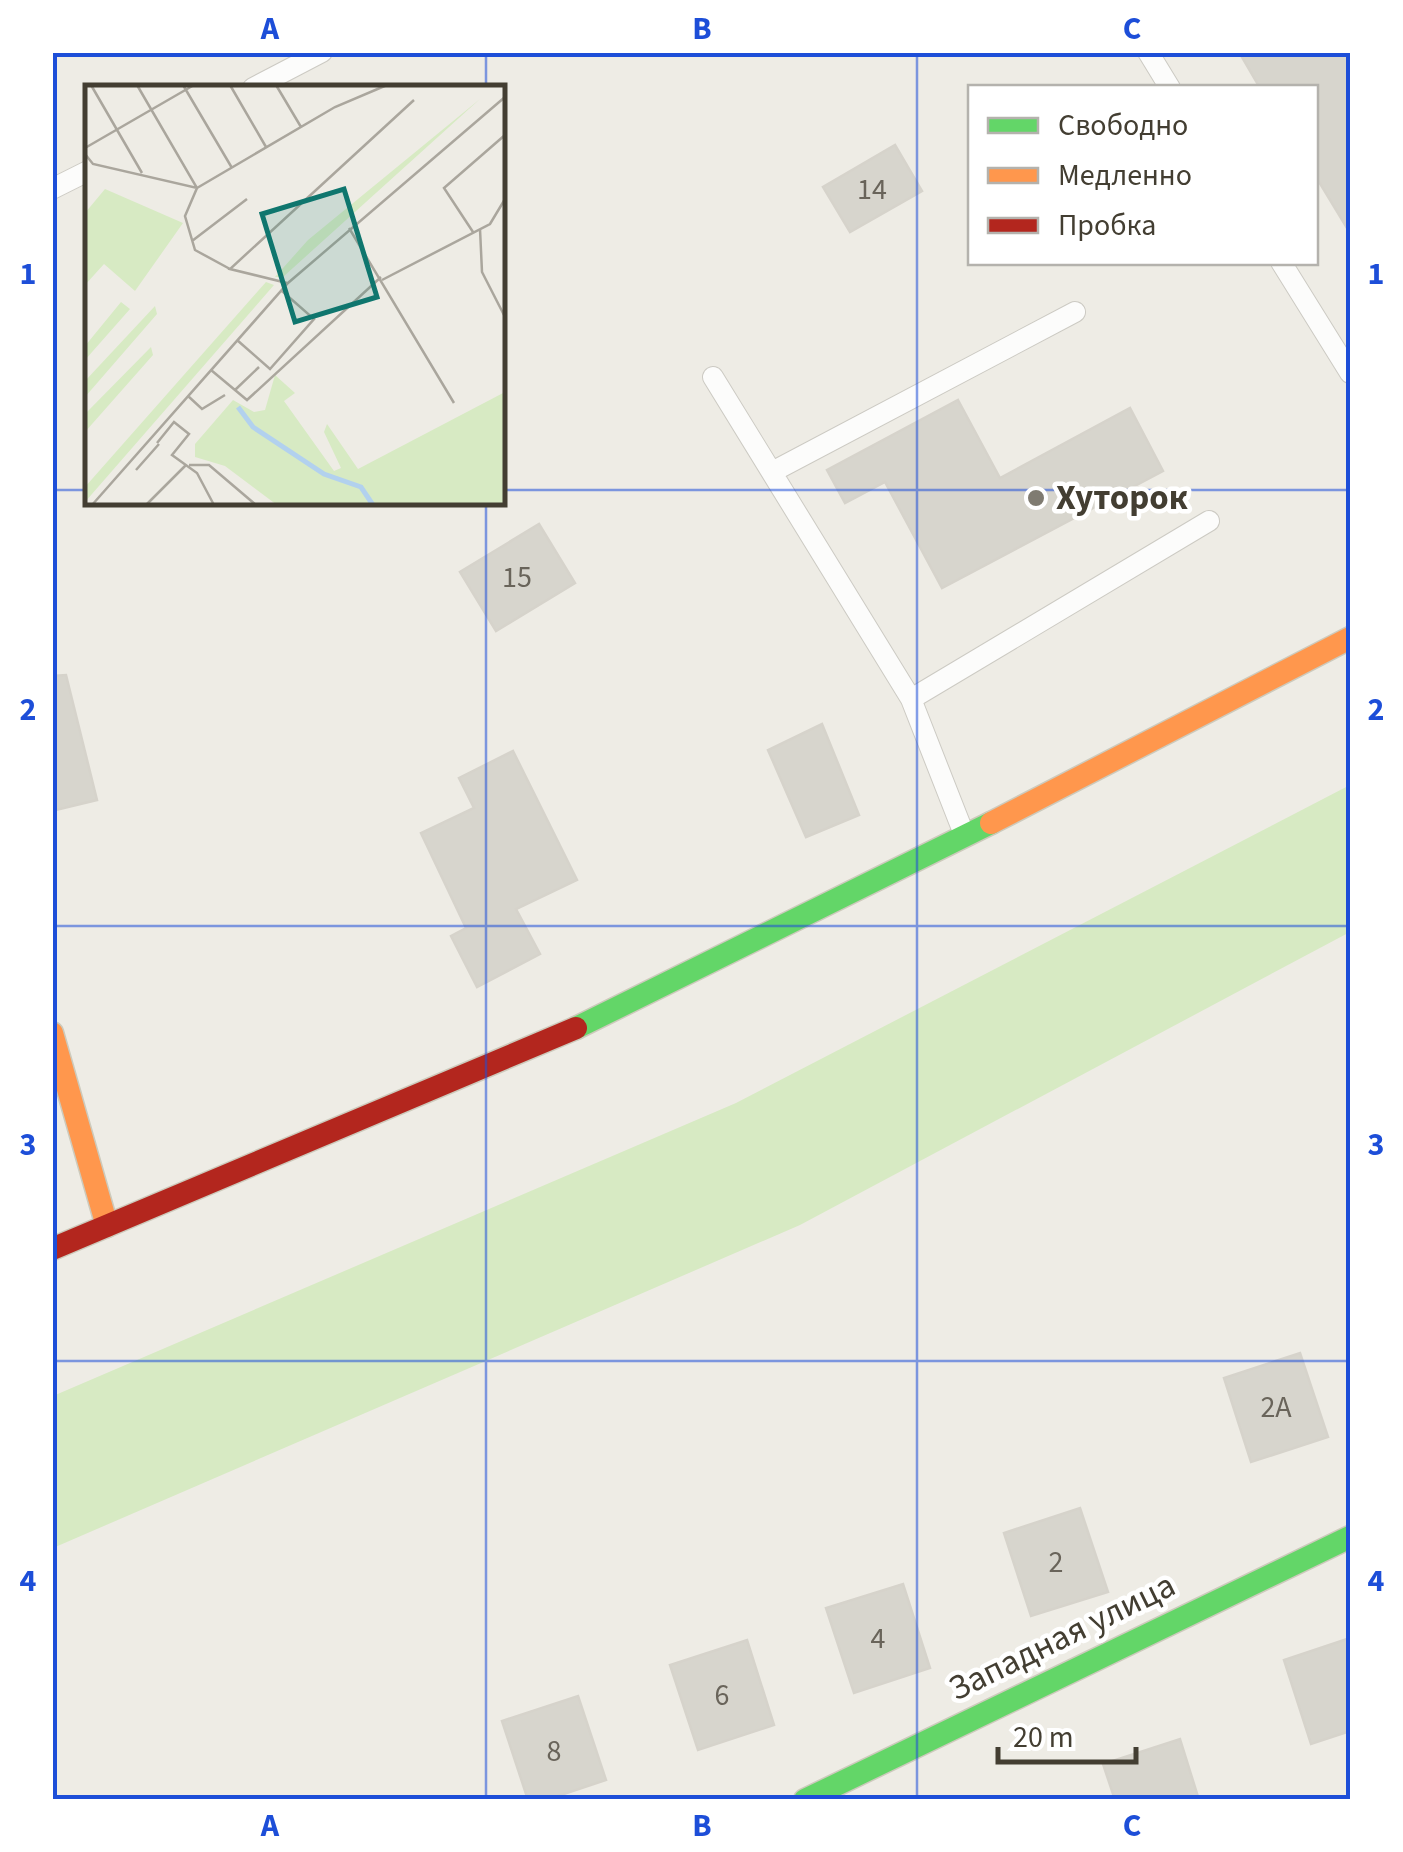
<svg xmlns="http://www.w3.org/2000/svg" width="1403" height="1852" font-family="'Source Sans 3',sans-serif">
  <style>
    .green { fill: #d7eac3 }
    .building { fill: #d7d5cd; stroke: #d6d3cb; stroke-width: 2.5 }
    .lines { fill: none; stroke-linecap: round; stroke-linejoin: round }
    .lane-casing { stroke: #cccac3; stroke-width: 22 }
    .fast-casing { stroke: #cdcabc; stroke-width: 25 }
    .slow-casing { stroke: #cdcabc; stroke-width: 25 }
    .jam-casing { stroke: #cdcabc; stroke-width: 25 }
    .lane { stroke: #fcfcfb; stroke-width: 20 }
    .fast { stroke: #63d668; stroke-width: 22 }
    .slow { stroke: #ff974d; stroke-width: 22 }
    .jam { stroke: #b3261e; stroke-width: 22 }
    .grid { fill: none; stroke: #1d4ed8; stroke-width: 2.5; stroke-opacity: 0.55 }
    .poi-dot { fill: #7f7b71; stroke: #fff; stroke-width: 4 }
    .labels { text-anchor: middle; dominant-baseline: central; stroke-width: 9; stroke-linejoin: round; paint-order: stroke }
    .number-label { font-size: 30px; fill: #69645a }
    .poi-label { font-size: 35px; font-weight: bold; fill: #433e32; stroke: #fff; text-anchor: start }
    .street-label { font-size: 35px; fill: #433e32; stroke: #fff }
    .inset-river { fill: none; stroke: #b2d1ee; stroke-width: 5 }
    .inset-road { fill: none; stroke: #aaa69d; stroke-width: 2.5 }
    .view { fill: #0f766e; fill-opacity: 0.15; stroke: #0f766e; stroke-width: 5 }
    .inset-edge { fill: none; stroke: #433e32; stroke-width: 5 }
    .neatline { fill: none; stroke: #1d4ed8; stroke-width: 4 }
    .grid-label { font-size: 32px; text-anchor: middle; font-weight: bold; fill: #1d4ed8 }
  </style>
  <rect width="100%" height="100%" fill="#eeece5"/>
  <path class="green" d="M1350 785V932L800 1225 53 1548V1396L736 1103Z"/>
  <path class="building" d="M1239 52H1350V233L1316 177V88H1260Z
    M895 145 922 191 850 232 823 187Z
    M958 400 1000 478 1130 408 1163 471 942 588 885 482 845 503 827 470Z
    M539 524 575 583 496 631 460 572Z
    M66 675 97 800 52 811V676Z
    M822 724 859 815 806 837 768 750Z
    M513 751 577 880 516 909 540 954 477 987 451 936 466 928 421 833 474 808 459 778Z
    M1300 1353 1328 1437 1251 1462 1224 1378Z
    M1080 1508 1108 1592 1031 1616 1004 1533Z
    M903 1584 930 1668 854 1693 826 1608Z
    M1350 1638V1731L1311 1744 1284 1660Z
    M747 1640 774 1725 698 1750 670 1665Z
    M578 1696 606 1780 546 1800H528L502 1721Z
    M1180 1739 1199 1800H1115L1103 1764Z"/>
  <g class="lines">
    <g class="lane-casing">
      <path id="lane" d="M1148 52 1170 88
        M253 88 322 52
        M52 189 88 171
        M1281 262 1350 373
        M713 377 911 699
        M772 472 1075 312
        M964 834 911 699 1209 521"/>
    </g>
    <g class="fast-casing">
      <path id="fast" d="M576 1028 991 823
        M805 1800 1350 1537"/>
    </g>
    <g class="slow-casing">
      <path id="slow" d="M991 823 1350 638
        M52 1033 107 1226"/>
    </g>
    <g class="jam-casing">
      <path id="jam" d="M52 1249 576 1028"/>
    </g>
    <use href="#lane" class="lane"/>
    <use href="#fast" class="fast"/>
    <use href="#slow" class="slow"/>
    <use href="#jam" class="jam"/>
  </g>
  <path class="grid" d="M486 52V88M917 52V1800M52 490H88M502 490H1350M486 502V1800M52 926H1350M52 1361H1350"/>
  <circle class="poi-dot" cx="1036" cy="498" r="10"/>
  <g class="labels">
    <g class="number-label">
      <text x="872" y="189">14</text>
      <text x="517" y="577">15</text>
      <text x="1276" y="1407">2А</text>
      <text x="1056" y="1562">2</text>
      <text x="878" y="1638">4</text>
      <text x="722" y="1695">6</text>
      <text x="554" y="1751">8</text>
    </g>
    <g class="poi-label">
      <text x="1056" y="498">Хуторок</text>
    </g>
    <g class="street-label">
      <text transform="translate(1062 1637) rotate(-26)">Западная улица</text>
    </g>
  </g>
  <g transform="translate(85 85)">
    <rect width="420" height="420" fill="#eeece5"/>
    <path d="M395 14 198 192H190L223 155ZM20 104 98 138 50 206 19 179 0 200V128ZM181 197 189 200 0 417V402ZM36 217 45 224 0 275V261ZM70 221 72 229 0 312V296ZM66 262 68 270 0 347V329ZM190 290 210 308 199 316 249 386 256 383 239 347 242 339 273 384 420 307V420H192L140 381 110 372V359L148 315 169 327 180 325Z" fill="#d7eac3"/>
    <path class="inset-river" d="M153 322 168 342 239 389 276 402 288 420"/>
    <path class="inset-road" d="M6 0 57 88M52 0 112 103 100 131 110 165 145 184M98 0 147 83M145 0 181 62M191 0 216 42M314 0H420M0 63 109 0M0 69 8 79 112 103 250 22 302 0M264 143 369 318M395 144 397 187 420 232M388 147 359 103 420 50M107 156 162 114M297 195 405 139 420 114M202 198 145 184 329 15M152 255 185 284 229 234 197 206M126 285 162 315 296 192M150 305 174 282M103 311 117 324 140 310M72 358 89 337 104 349 87 370 112 388 129 420M104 380H124L171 420M51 385 74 359M7 420 203 198 420 12M61 420 101 380"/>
    <path class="view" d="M259 104 292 212 210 237 177 129Z"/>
    <rect width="420" height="420" class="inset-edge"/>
  </g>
  <rect width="1403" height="1852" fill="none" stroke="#ffffff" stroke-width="110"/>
  <rect x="968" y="85" width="350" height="180" fill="#ffffff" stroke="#b4b2ad" stroke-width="2.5"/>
  <rect x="988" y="118" width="50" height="15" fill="#63d668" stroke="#b4b2ad" stroke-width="2.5"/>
  <text x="1058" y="135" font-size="30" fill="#433e32">Свободно</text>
  <rect x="988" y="168" width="50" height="15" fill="#ff974d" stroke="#b4b2ad" stroke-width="2.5"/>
  <text x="1058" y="185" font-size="30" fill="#433e32">Медленно</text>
  <rect x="988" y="218" width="50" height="15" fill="#b3261e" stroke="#b4b2ad" stroke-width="2.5"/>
  <text x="1058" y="235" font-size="30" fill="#433e32">Пробка</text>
  <path d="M998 1747v15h138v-15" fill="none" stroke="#433e32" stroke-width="5"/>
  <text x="1013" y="1747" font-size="30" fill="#433e32" stroke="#ffffff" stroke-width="8" paint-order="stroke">20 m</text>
  <rect x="55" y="55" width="1293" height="1742" class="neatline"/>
  <g class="grid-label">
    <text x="270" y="39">A</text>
    <text x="702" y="39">B</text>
    <text x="1132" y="39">C</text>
    <text x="28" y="284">1</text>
    <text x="1376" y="284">1</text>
    <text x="28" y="720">2</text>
    <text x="1376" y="720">2</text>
    <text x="28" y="1155">3</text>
    <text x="1376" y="1155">3</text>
    <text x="28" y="1591">4</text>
    <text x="1376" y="1591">4</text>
    <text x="270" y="1836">A</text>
    <text x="702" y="1836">B</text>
    <text x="1132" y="1836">C</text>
  </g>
</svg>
